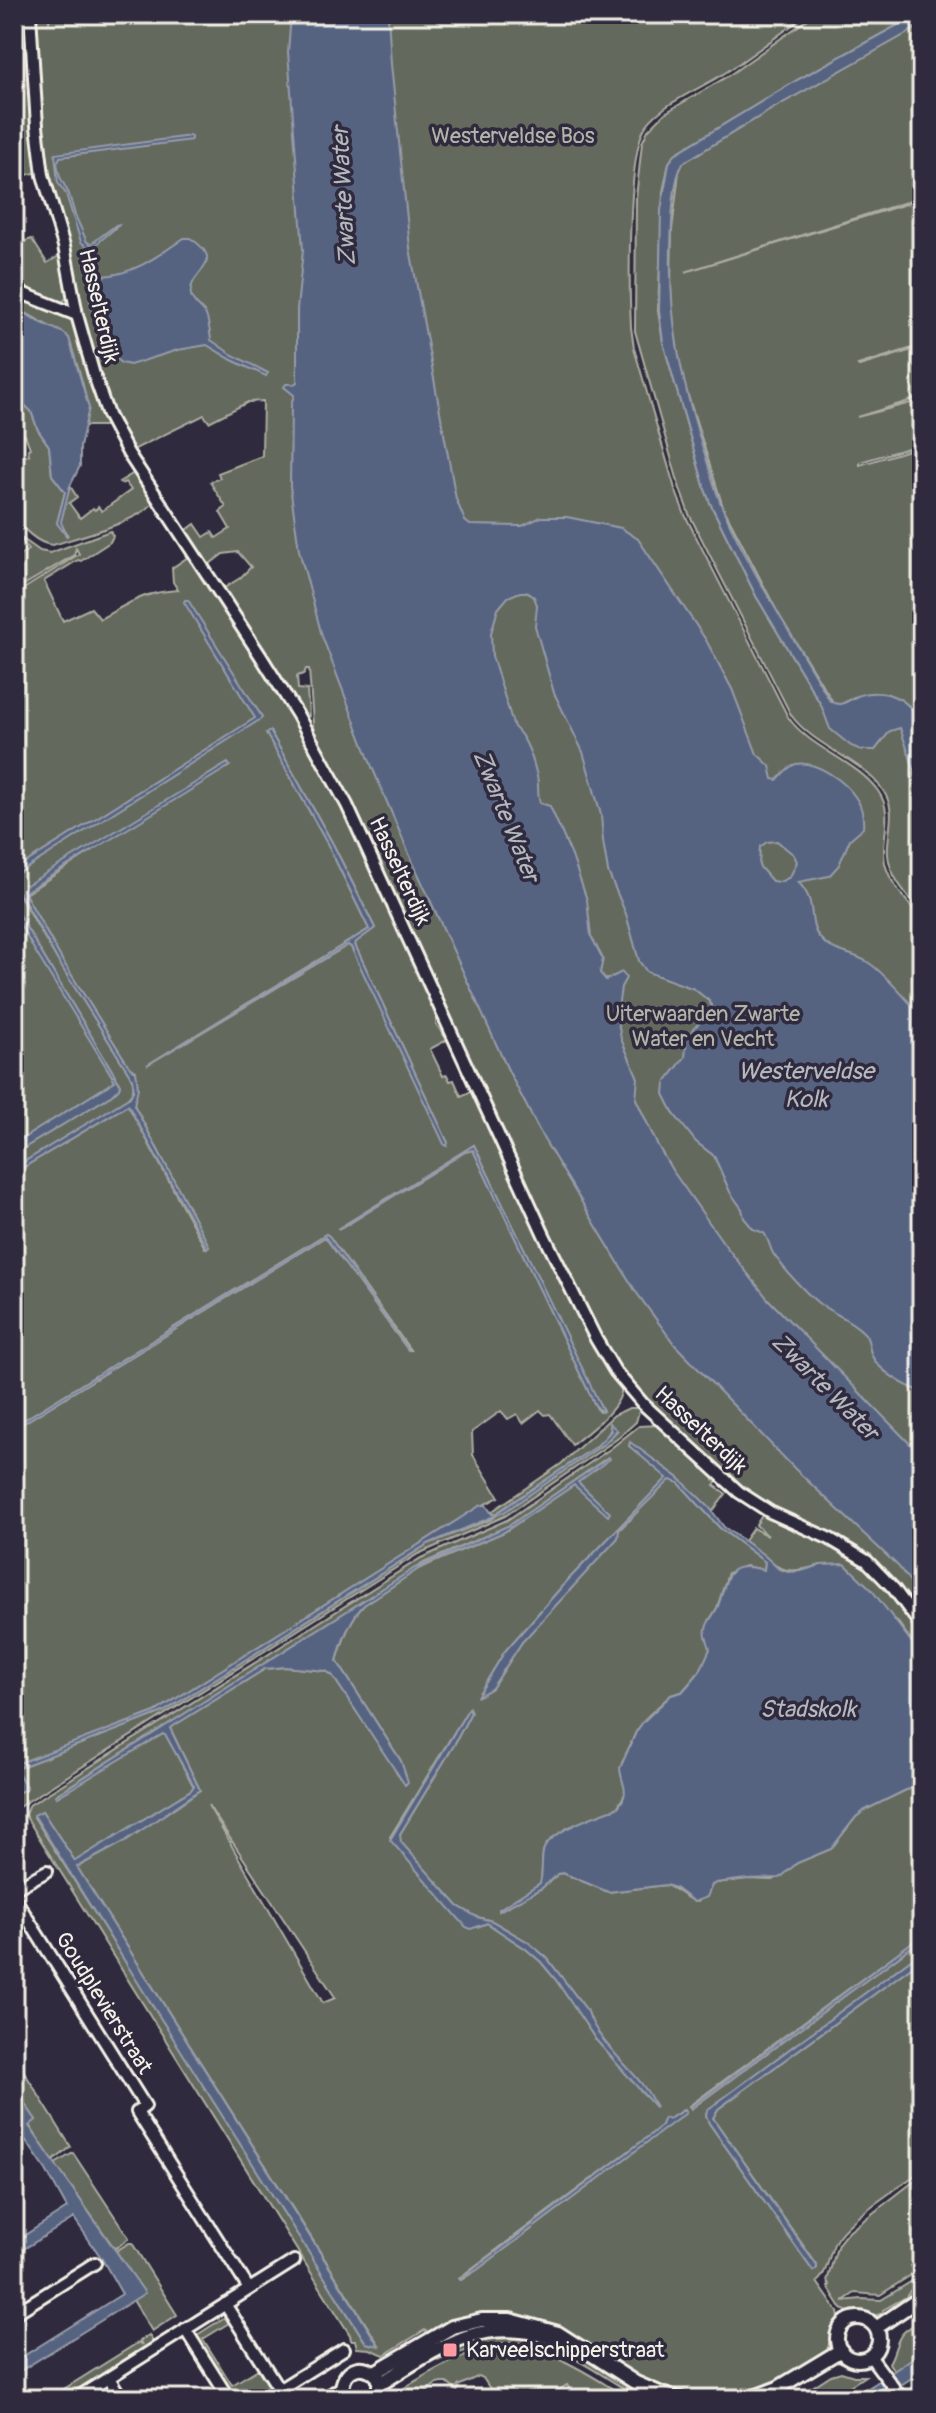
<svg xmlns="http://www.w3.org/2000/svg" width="936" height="2413" font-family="Pangolin,sans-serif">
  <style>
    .green { fill: #63695b; stroke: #acada2; stroke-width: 2; fill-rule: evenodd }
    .water { fill: #576380; stroke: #969caa; stroke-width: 2; fill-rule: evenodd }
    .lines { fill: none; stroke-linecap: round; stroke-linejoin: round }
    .minor-casing { stroke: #f4f1e8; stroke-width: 16 }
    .major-casing { stroke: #f4f1e8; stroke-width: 18 }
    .minor { stroke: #2f2a3d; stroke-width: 10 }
    .major { stroke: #2f2a3d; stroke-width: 12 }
    .poi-dot { fill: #ff9aa2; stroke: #2f2a3d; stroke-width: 3 }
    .labels { text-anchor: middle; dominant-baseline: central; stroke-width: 7; stroke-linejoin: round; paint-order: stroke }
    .park-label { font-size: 22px; fill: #b3b4a9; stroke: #2f2a3d }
    .street-label { font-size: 22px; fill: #f4f1e8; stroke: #2f2a3d }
    .poi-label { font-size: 22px; fill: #f4f1e8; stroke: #2f2a3d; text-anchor: start }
    .water-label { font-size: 24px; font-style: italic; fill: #b5b8be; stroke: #2f2a3d }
  </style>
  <rect width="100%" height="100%" fill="#2f2a3d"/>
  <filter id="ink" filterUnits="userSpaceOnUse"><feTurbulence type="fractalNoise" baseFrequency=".0125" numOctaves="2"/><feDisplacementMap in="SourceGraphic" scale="16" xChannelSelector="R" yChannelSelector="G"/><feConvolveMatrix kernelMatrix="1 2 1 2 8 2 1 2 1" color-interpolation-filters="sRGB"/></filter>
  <g filter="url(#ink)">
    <path class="green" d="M14 14H29L39 172 14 178Z
      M33 14H49V23L50 14H808C781 33 755 53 728 71 703 88 663 102 646 126 627 152 629 289 631 327L634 348 675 489 685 515 788 717C810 749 857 761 878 791 895 815 880 838 885 863 890 885 909 903 922 920V1621L887 1577 744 1492 648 1405 620 1373 576 1292 314 737 309 669H306L304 674 297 676 298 689 307 690 309 716 305 720 221 590 240 578 251 567 238 552 223 554 207 566 183 533 195 524 204 537 212 532 216 538 230 529 220 512 226 507 210 482 220 478 218 473 262 456 263 401 248 402 209 422 204 415 129 452 103 396 43 168Z
      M815 14H918L797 80 675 154 669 163 663 192 658 311 663 342 705 489 711 505 756 596 823 708 875 750 890 731 897 727 903 731 922 792V913C908 896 890 878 888 855 886 830 899 813 882 789 860 758 814 747 791 715L689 514 680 489 635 331 636 198 642 143 648 130 665 113 728 76Z
      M922 25V197L685 272 922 199V345L858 365 859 366 922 347V397L857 417 922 400V444L860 462V465L922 446V704L914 711 902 700 888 694 854 697 840 705 834 704 779 615 723 507 680 370 672 317 671 288 672 230 679 172 683 163 772 109Z
      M32 239 47 263 61 255 70 294 61 304 24 289 23 287 16 244Z
      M14 293 68 316 79 332 109 426H85C92 398 76 366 69 338L14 306Z
      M14 395 31 411 38 430 49 446 52 475 65 492 57 523 68 536 60 522 70 486 77 497 69 503 80 518 93 508 95 510 98 507 102 511 131 490 125 482 121 484 119 482 134 473H136L154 501C143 521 77 537 53 545 39 545 19 527 14 514 10 501 14 481 14 468L16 467 14 459 29 455 28 449 30 448 25 435 14 437Z
      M110 531 113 536 110 542 81 561 78 560 44 581 63 621 91 608 100 619C129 603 143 592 178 590L173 582 172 568 191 555C245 637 299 719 344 806 379 875 409 947 442 1018L437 1019 436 1024 447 1040 430 1049 443 1076 447 1075 450 1081 454 1080 461 1096 474 1090 604 1360C609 1368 618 1378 621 1387 625 1406 585 1434 572 1445L550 1414 545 1415 540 1410 523 1423 517 1414 508 1419 501 1411 472 1432 473 1455 499 1497 477 1508 155 1712 15 1766 14 1429 325 1237 408 1350H410L329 1236 326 1234 14 1426V1173L128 1105 205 1248 209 1246 134 1105 136 1071 130 1068 62 960 25 894 228 763 23 889 20 896 58 961 132 1078C135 1087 134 1094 126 1100L14 1168V1154L112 1095 119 1088 120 1084 14 907V876L262 717 184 601 256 718 14 870V595L79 554 76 548 74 555 14 591V559L28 550 20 537 40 551 50 553ZM270 731 333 844 375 928 356 942 355 945 448 1143 351 947 348 945 147 1065 369 929 328 845 266 733ZM474 1145 598 1402 603 1410 599 1412 595 1405 473 1150 465 1152 338 1230Z
      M14 914 115 1081 14 1144Z
      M629 1408H640L636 1422 617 1439 505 1516 418 1554 14 1810V1785L18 1791V1768L163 1712 428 1544 491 1519 605 1443 617 1431 611 1429 607 1436 598 1445 495 1514 491 1512 561 1464 614 1415Z
      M660 1425 719 1479 714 1485 726 1494 712 1512 679 1478 630 1443 629 1446 668 1477 566 1582 505 1651 477 1697 492 1688 522 1642 617 1538 619 1530 669 1480 672 1479 679 1483 720 1528 765 1562 764 1570 745 1566 728 1573 717 1608 709 1621 710 1649 706 1659 700 1671 682 1692 671 1695 648 1716 636 1732 622 1763 621 1775 625 1783V1794L617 1808 567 1828 543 1851 541 1883 499 1910 542 1888 558 1874 563 1873 608 1892 666 1885C678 1889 686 1901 698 1902L712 1885 716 1883 747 1879 773 1880 784 1874 797 1863 831 1849 856 1817 865 1810 906 1790 922 1786V1935L689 2106 691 2108 699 2103 922 1939V1951L708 2110 706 2115 709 2123 813 2271 817 2268V2265L713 2118 718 2109 922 1959V2170C900 2187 853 2216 838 2237 828 2250 830 2271 817 2282L838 2312 839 2318 833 2337 827 2349 775 2384 749 2393 720 2398 693 2396 666 2390 627 2371 565 2333 456 2322 427 2332 425 2330 384 2355 370 2349 357 2348 355 2340H351L350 2335 25 1815 28 1806 421 1558 507 1520 610 1449 639 1426ZM608 1457 578 1482 609 1513 574 1485 504 1532 418 1569 364 1605C349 1620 343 1641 337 1661L401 1761 406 1785 332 1675 326 1671 285 1667 265 1669 170 1728 200 1790 124 1842 77 1867 379 2345 366 2343 34 1817 42 1811 75 1861 191 1790 194 1787 166 1735 163 1734 57 1794 424 1563 510 1525ZM469 1708 471 1712 454 1745 400 1834V1842L458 1906 477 1917 492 1921 528 1942 547 1958 588 2012C599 2049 637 2074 656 2107L596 2040 556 1980 541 1962 526 1949 487 1923 477 1927 390 1837ZM208 1805 335 1997V1998L323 2003ZM683 2110 685 2113 477 2270 461 2280 459 2278 645 2139 660 2127 665 2118 669 2119Z
      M764 1512 823 1539 862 1561 900 1602 922 1633V1656L897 1621 821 1565C776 1579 779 1565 744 1541L753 1528 768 1536 756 1525Z
      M18 2067H21L71 2147 53 2161 29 2125 36 2120 14 2088V2069Z
      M73 2153 129 2238 115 2249 55 2164Z
      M922 2175V2268L880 2295 855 2293 843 2301 861 2299 881 2300 922 2275V2283L910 2291 906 2297 883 2310 884 2313 873 2316 848 2312 842 2309 828 2287 830 2285 827 2281 838 2244 846 2234Z
      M129 2243H132L177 2315 152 2331 133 2300 144 2293 116 2251Z
      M225 2317 229 2323 203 2339 232 2385 258 2369 269 2386 247 2399H233L194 2337Z
      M922 2320V2352L894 2371 889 2363C894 2355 895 2346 900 2337 904 2329 914 2325 922 2320Z
      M513 2334 563 2345 652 2397 642 2399C618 2386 595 2369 571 2357 524 2333 482 2343 437 2361L463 2346 461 2341Z
      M149 2335 153 2342 70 2395 68 2393 69 2395 63 2399H48L139 2342 142 2345 140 2341Z
      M517 2348C561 2352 593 2378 630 2399H576L567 2385 545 2399H529L525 2393C509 2391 498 2399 482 2399L492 2392 483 2378 479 2376 458 2386 459 2389 457 2391 447 2383C435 2382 428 2388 425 2399H411L404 2388C440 2366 473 2346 517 2348Z
      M841 2372 854 2376H865L830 2399H794L831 2375Z"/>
    <path class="water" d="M291 14H388L391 64 410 248 456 499 465 521 470 525 522 526 541 517H567L621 528 638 539 706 640 732 689 757 754 770 766 773 779 777 780C782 775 788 766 796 764 816 760 846 782 856 798 862 806 864 819 863 828L850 839 839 865 829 876 798 882C819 902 806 923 820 938 833 954 853 952 869 963 885 973 907 1001 922 1016V1391C907 1388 878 1370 872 1356 868 1347 870 1339 864 1333 851 1319 831 1313 817 1302 802 1289 786 1271 774 1255 770 1249 769 1240 764 1233L753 1229 744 1218 742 1209 730 1192 714 1156 696 1142 674 1114 664 1094 665 1083 685 1057 687 1038 696 1026 714 1011 709 1001 694 989 647 972 639 961 626 914 608 872 603 841 601 815 592 783 583 752 554 693 535 626 537 605 534 597 527 592H520L508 597 498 609 491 633 492 656 514 727C527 738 533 760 537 776 539 785 537 794 540 803L550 806 572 856 587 900 591 936 603 959 600 973 606 980 622 972 626 978 621 987 617 1016 621 1039 638 1078 636 1099 657 1144 672 1170 725 1245 768 1299 922 1456V1597L898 1566 796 1470 675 1345 636 1292 543 1138 508 1070 409 854 372 767 322 636 299 550 290 486 291 405 294 395 284 387 286 384H294L297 382V309L303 250 288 52ZM777 841 794 855 797 862 790 877 780 882 772 881 759 866 760 847 767 842Z
      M918 14H922V25L772 109 683 163C672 182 672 224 671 247 669 320 680 375 702 445 709 466 714 488 723 509 753 576 794 638 830 701 842 709 848 699 860 695 869 692 883 692 893 696 902 699 908 705 914 711L922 704V712C909 726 921 741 922 758 923 769 922 781 922 792L900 728 890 731 875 750H861L851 746 830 729 821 705 756 596 711 505 705 489 663 342 659 311 661 210 669 163 675 154 797 80Z
      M191 136V140L60 157 57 163 60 177 69 194 75 215 87 242 91 244 116 225 120 224 93 247 101 276C133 275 158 256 184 238H190C230 264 187 271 191 295 193 304 201 307 206 315 209 323 210 332 211 340L231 354 268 373 266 376 232 360 207 345 178 350 130 365 121 363 115 358 94 321 90 299 96 277 95 258 92 251 81 242 66 194 58 183 55 154Z
      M14 306 36 320 64 333 69 338 89 408 80 447V466L70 486 61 522 67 537 57 523 65 492 52 475 49 446 38 430 31 411 14 395Z
      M185 600H188L262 717 261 719 14 876V870L255 718 184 602Z
      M270 731 333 844 375 928 356 942 355 945 448 1143 447 1146 444 1144 351 947 348 945 147 1065 369 929 328 845 266 733Z
      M228 763 230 766 28 890 25 894 62 960 130 1068 136 1071 138 1088 134 1105 209 1246 207 1248 128 1105 14 1173V1168L130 1097 134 1089 132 1078 58 961 20 893 25 886Z
      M14 907 120 1084 119 1088 112 1095 14 1154V1144L115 1081 35 951 14 914Z
      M474 1145 603 1411 602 1412 595 1405 473 1150 465 1152 342 1228 337 1229Z
      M326 1234 329 1236 409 1351 325 1237 14 1429V1426Z
      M609 1423 617 1430 605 1443 504 1512 428 1544 163 1712 18 1768 17 1771 27 1788 20 1792 14 1785V1765L155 1712 481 1505H486L492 1514H495L598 1445 611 1431Z
      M630 1442 679 1478 709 1507 724 1527 764 1555 779 1569 788 1572 801 1571 821 1565 845 1564 871 1589 922 1656V1786L906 1790 865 1810 856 1817 831 1849 797 1863 780 1878 747 1879 716 1883 712 1885 707 1897 694 1902 675 1888 666 1885 608 1892 563 1873 558 1874 542 1888 499 1911V1909L540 1883C543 1873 541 1862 543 1852 546 1832 599 1814 617 1808 632 1791 621 1785 620 1768L636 1732 643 1722 671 1695 682 1692 690 1683 700 1671 710 1649C709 1644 707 1641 706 1636 703 1625 714 1616 718 1606 728 1578 725 1559 764 1570L765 1562 720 1528 679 1483 670 1480 619 1530 618 1538 522 1642 492 1688 477 1697 505 1651 566 1582 667 1478 629 1446Z
      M609 1457 610 1459 578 1482 610 1513 608 1516 574 1485 504 1532 423 1566 364 1605C349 1620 342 1641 337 1661L401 1761 408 1782 405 1785 332 1675 326 1671 285 1667 265 1669 170 1728 200 1790 124 1842 77 1867 379 2346 366 2343 142 1989 34 1815 42 1811 75 1861 191 1790 194 1786 166 1736 163 1734 57 1797 56 1795 415 1568 510 1525Z
      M469 1708 471 1712 454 1745 400 1834 401 1842 458 1906 477 1917 492 1921 528 1942 547 1958 588 2012C599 2048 646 2077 655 2107L596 2040 556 1980 541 1962 526 1949 487 1923 471 1929 466 1927 390 1840Z
      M922 1935V1939L699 2103 691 2109 690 2107Z
      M922 1951V1959L718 2109 713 2118 817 2266 816 2270 813 2271 709 2123 706 2115 707 2110Z
      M14 2088 36 2120 29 2126 145 2293 14 2375V2362L122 2294 102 2259 74 2218 14 2255V2242L67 2208 46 2170 20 2132 14 2134Z
      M684 2110 686 2113 477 2270 459 2280 645 2139 660 2127 664 2118 669 2119Z
      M922 2352V2371L880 2399H852Z"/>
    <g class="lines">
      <g class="minor-casing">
        <path id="minor" d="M30 14 37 126 43 175 64 246 77 315 94 375 108 415 128 453 260 655 297 714 347 805 545 1237 596 1339 615 1371 643 1404 739 1492 770 1512 830 1539 867 1561 894 1589 922 1627
          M14 290 77 315
          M14 1889 47 1871
          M14 1897 145 2106 137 2112 249 2289
          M225 2304 279 2389
          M14 2314 95 2263
          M185 2329 229 2399
          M870 2356 902 2399
          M109 2378 122 2399
          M75 2399 294 2261
          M264 2399 344 2349
          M911 2399 922 2391"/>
      </g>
      <g class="major-casing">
        <path id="major" d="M837 2339a21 21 0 1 1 42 0a21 21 0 1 1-42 0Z
          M876 2328 922 2297
          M375 2372 452 2327 482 2320H510L558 2333 636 2383 664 2395 681 2399
          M380 2384C437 2349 481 2314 552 2338
          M326 2399 342 2388
          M348 2399 342 2388C345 2366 365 2361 379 2378V2391L375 2399
          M749 2399 778 2388 841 2350"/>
      </g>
      <use href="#minor" class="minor"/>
      <use href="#major" class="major"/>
    </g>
  </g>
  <rect class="poi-dot" x="442" y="2342" width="16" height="16" rx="4"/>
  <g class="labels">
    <g class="park-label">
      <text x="513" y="136">Westerveldse Bos</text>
      <text x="703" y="1014">Uiterwaarden Zwarte<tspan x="703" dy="25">Water en Vecht</tspan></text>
    </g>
    <g class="street-label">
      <text transform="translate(99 306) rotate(77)">Hasselterdijk</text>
      <text transform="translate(400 871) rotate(65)">Hasselterdijk</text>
      <text transform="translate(701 1430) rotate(43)">Hasselterdijk</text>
      <text transform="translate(104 2003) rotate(58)">Goudplevierstraat</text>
    </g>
    <g class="poi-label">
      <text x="466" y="2350">Karveelschipperstraat</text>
    </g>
    <g class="water-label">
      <text transform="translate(344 196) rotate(-93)">Zwarte Water</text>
      <text transform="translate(506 816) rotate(68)">Zwarte Water</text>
      <text x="806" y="1071">Westerveldse<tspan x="806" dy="28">Kolk</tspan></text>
      <text transform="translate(825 1387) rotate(45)">Zwarte Water</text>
      <text x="808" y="1709">Stadskolk</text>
    </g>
  </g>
  <rect width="936" height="2413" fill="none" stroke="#2f2a3d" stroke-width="48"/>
  <rect x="24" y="24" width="888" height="2365" fill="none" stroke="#f4f1e8" stroke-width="3" filter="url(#ink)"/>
</svg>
